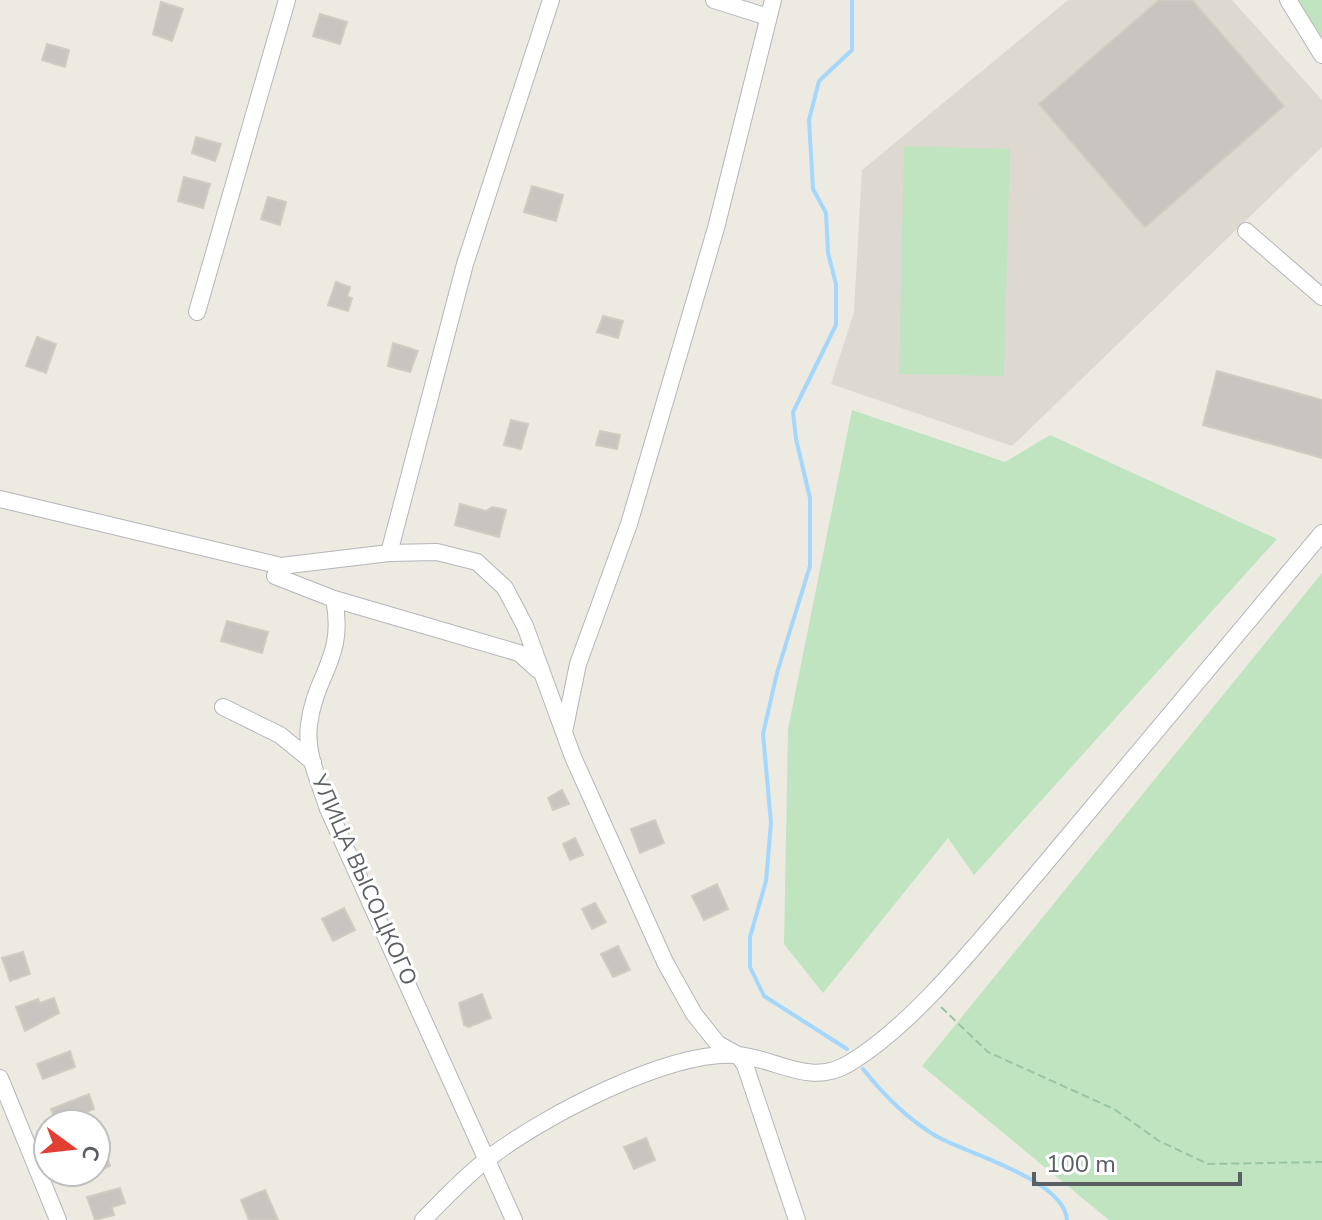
<svg xmlns="http://www.w3.org/2000/svg" width="1322" height="1220" font-family="'Nunito Sans',sans-serif">
  <style>
    .education { fill: #ddd9d1 }
    .green { fill: #c0e4bf }
    .lines { fill: none; stroke-linecap: round; stroke-linejoin: round }
    .stream { stroke: #a4d7fc; stroke-width: 4 }
    .building { fill: #c8c5c0; stroke: #d1ccc1; stroke-width: 2 }
    .minor-casing { stroke: #b3b5b9; stroke-width: 18 }
    .path { stroke: #99c4a4; stroke-width: 2; stroke-dasharray: 8 4; stroke-linecap: butt }
    .minor { stroke: #fff; stroke-width: 16 }
    .labels { text-anchor: middle; dominant-baseline: central; stroke-width: 6; stroke-linejoin: round; paint-order: stroke }
    .street-label { font-size: 22px; fill: #5b5e63; stroke: #fff }
  </style>
  <rect width="100%" height="100%" fill="#edeae2"/>
  <path class="education" d="M1068 0H1232L1322 100V147L1012 446 831 384 854 312 862 170Z"/>
  <path class="green" d="M1281 0H1322V38L1302 7Z
    M904 146 1010 149 1004 376 899 374Z
    M852 410 1005 462 1050 435 1277 539 974 875 948 838 823 993 784 944 788 729Z
    M1322 573V1220H1109L922 1066Z"/>
  <g class="lines">
    <path class="stream" d="M847 1049 764 996 750 967V937L766 881 771 823 763 734 777 673 810 566V498L796 439 793 412 836 325V284L828 253 826 213 813 189 809 120 819 81 852 50V0
      M863 1069C884 1095 906 1118 936 1136 967 1154 1064 1179 1067 1220"/>
  </g>
  <path class="building" d="M1159 0H1192L1284 106 1145 227 1039 104Z
    M161 2 183 9 172 41 153 34Z
    M320 14 347 22 340 44 313 36Z
    M47 44 69 50 65 67 42 60Z
    M196 137 221 144 215 161 192 153Z
    M184 177 210 184 203 208 178 201Z
    M532 186 563 195 556 221 524 212Z
    M268 197 286 202 280 225 261 219Z
    M336 282 350 287 347 297 352 298 348 311 328 305Z
    M603 316 623 321 618 338 597 332Z
    M37 337 56 344 46 373 26 366Z
    M393 343 418 351 410 372 388 366Z
    M1217 371 1322 400V458L1203 425Z
    M511 420 528 424 521 449 504 445Z
    M600 431 620 435 617 449 596 445Z
    M460 504 486 511 493 507 506 510 499 537 455 525Z
    M227 621 268 632 262 653 221 641Z
    M562 790 569 804 553 810 548 798Z
    M655 820 664 843 640 853 631 829Z
    M575 838 583 855 570 860 563 844Z
    M717 884 728 909 704 920 692 896Z
    M595 903 606 922 592 929 582 909Z
    M344 908 355 930 333 941 322 919Z
    M618 946 630 970 613 977 601 954Z
    M23 952 30 974 10 981 2 958Z
    M482 994 491 1018 469 1027 464 1025 459 1003Z
    M54 998 59 1013 25 1031 16 1007 38 999 40 1003Z
    M70 1051 75 1067 43 1079 37 1064Z
    M89 1094 94 1109 57 1124 51 1109Z
    M98 1128 110 1166 96 1172V1129Z
    M646 1138 655 1160 634 1169 624 1147Z
    M120 1188 125 1203 112 1207 114 1215 95 1220 87 1197Z
    M265 1190 278 1220H249L241 1200Z"/>
  <g class="lines">
    <g class="minor-casing">
      <path id="minor" d="M714 0 768 17
        M1288 0 1322 55
        M1246 231 1322 297
        M197 312 287 0
        M0 499 281 566 389 553 437 552 477 562 505 588 525 626 573 757 665 962 694 1014 718 1044 738 1055 745 1065 797 1220
        M389 553 465 264 551 0
        M281 566 275 576 334 599C346 658 315 674 309 725 305 753 320 783 328 809L514 1220
        M334 599 519 653 538 670
        M223 707 280 735 313 762
        M564 732 578 664 629 524 716 228 773 0
        M0 1078 58 1220
        M423 1220C444 1199 465 1176 489 1158 542 1117 669 1050 737 1055 776 1058 809 1087 848 1064 916 1024 987 931 1039 871 1134 759 1228 646 1322 533"/>
    </g>
    <path class="path" d="M941 1007 988 1052 1114 1109 1159 1141 1208 1164 1322 1162"/>
    <use href="#minor" class="minor"/>
  </g>
  <g class="labels">
    <g class="street-label">
      <text transform="translate(364 880) rotate(66)">УЛИЦА ВЫСОЦКОГО</text>
    </g>
  </g>
  <g transform="translate(72 1148) rotate(105)"><circle r="38" fill="#ffffff" stroke="#bdbfc1" stroke-width="2"/>
  <path d="M0-6L14 30L0 20L-14 30Z" fill="#e33e33"/>
  <text y="-12" font-size="22" font-weight="bold" text-anchor="middle" fill="#5b5e63">С</text>
  </g>
  <path d="M1034 1172v12h206v-12" fill="none" stroke="#5b5e63" stroke-width="4"/>
  <text x="1046" y="1172" font-size="24" fill="#5b5e63" stroke="#ffffff" stroke-width="6" paint-order="stroke">100 m</text>
</svg>
